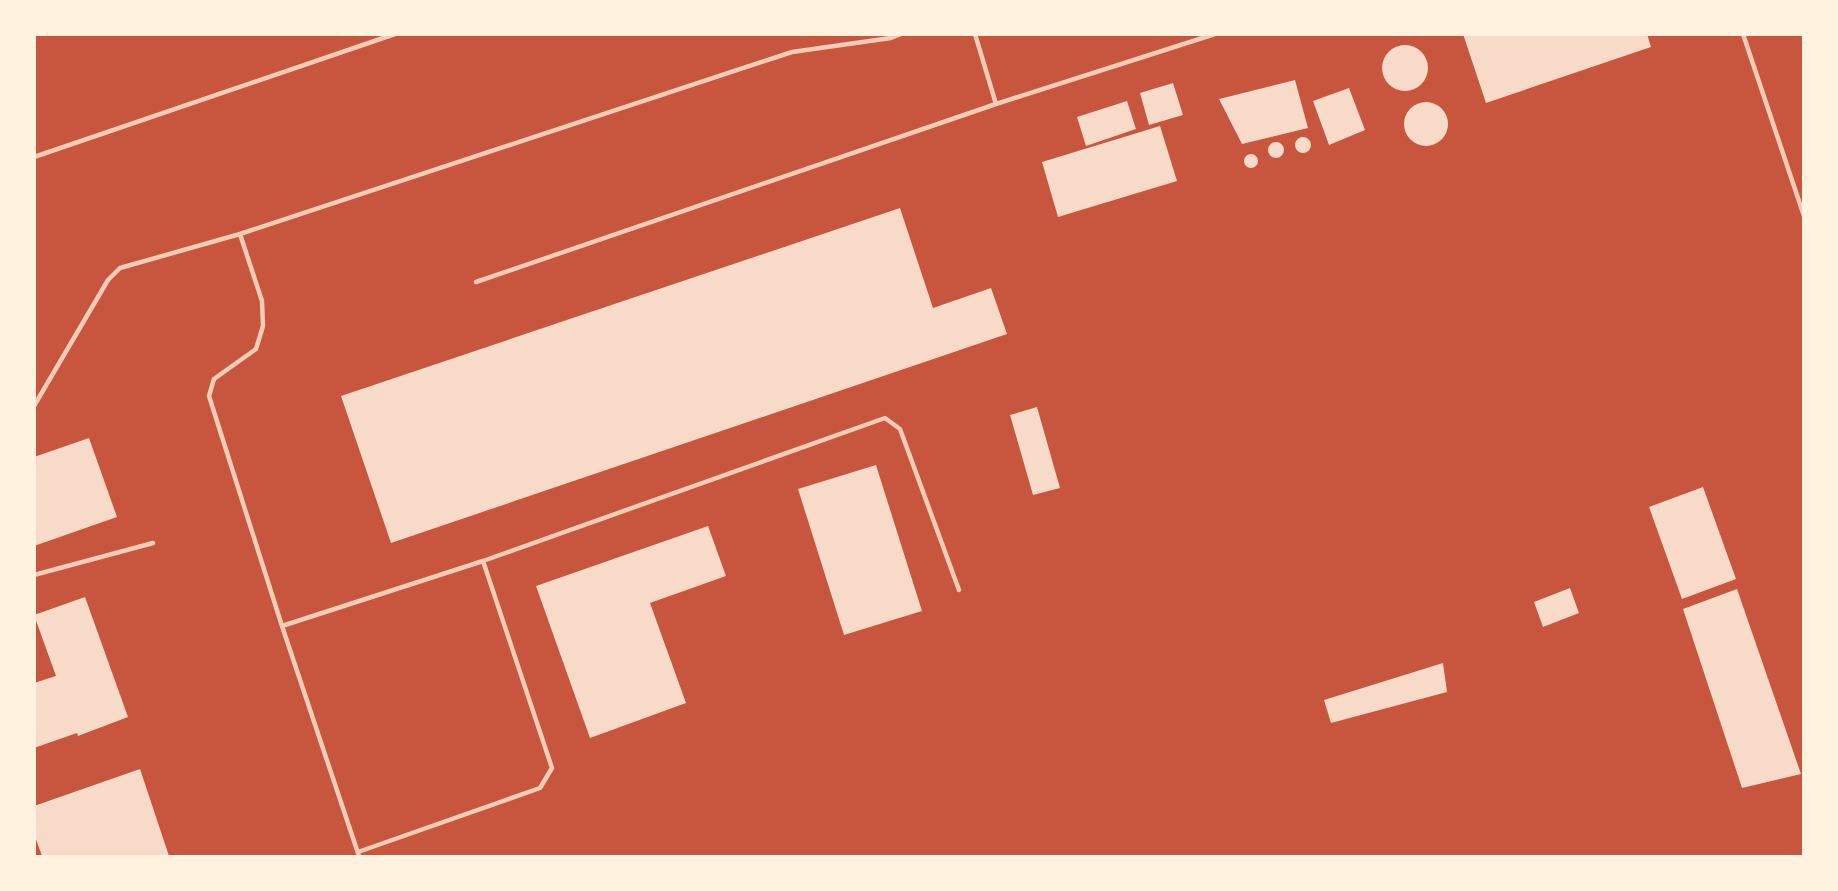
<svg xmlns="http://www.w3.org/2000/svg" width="1838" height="891" font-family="'Noto Serif',serif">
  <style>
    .building { fill: #f7dbc8 }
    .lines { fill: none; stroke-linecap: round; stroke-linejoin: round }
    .service { stroke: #f1ccb7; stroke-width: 4.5 }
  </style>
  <rect width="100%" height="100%" fill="#c8553d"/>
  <path class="building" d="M1463 34H1647L1651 47 1486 103Z
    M1382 68a23 23 0 1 1 46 0a23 23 0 1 1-46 0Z
    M1295 80 1308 128 1242 144 1219 99Z
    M1173 83 1183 115 1149 125 1140 93Z
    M1349 88 1365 130 1329 145 1313 101Z
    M1127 101 1136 129 1086 146 1077 117Z
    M1404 124a22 22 0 1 1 44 0a22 22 0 1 1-44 0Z
    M1160 126 1177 181 1058 217 1042 162Z
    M1295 145a8 8 0 1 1 16 0a8 8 0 1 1-16 0Z
    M1268 150a8 8 0 1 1 16 0a8 8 0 1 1-16 0Z
    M1244 161a7 7 0 1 1 14 0a7 7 0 1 1-14 0Z
    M900 208 933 308 991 288 1007 334 391 543 341 396Z
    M1037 407 1060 488 1033 495 1010 415Z
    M89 438 117 517 34 546V457Z
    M876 465 922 611 844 635 798 489Z
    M1703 487 1736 579 1682 599 1649 507Z
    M708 526 726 576 650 603 686 703 590 738 536 586Z
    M1570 588 1579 613 1543 627 1534 602Z
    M1737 589 1801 774 1742 788 1683 609Z
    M85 597 128 717 78 736 77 733 34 748V683L56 676 34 615Z
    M1443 663 1447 692 1331 723 1324 700Z
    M140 769 169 856H42L34 834V806Z"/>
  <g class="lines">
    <path class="service" d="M975 34 996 104
      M1743 34 1804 216
      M34 157 395 34
      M240 234 262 301 263 326 256 349 214 379 209 396 282 626 359 856
      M476 282 996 104 1215 34
      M34 406 108 280 120 268 240 234 792 52 891 38 901 34
      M34 575 153 543
      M282 626 483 561 885 418 900 429 959 590
      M358 852 540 788 552 768 483 561"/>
  </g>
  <rect width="1838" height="891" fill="none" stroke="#fff3e0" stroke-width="72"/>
</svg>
